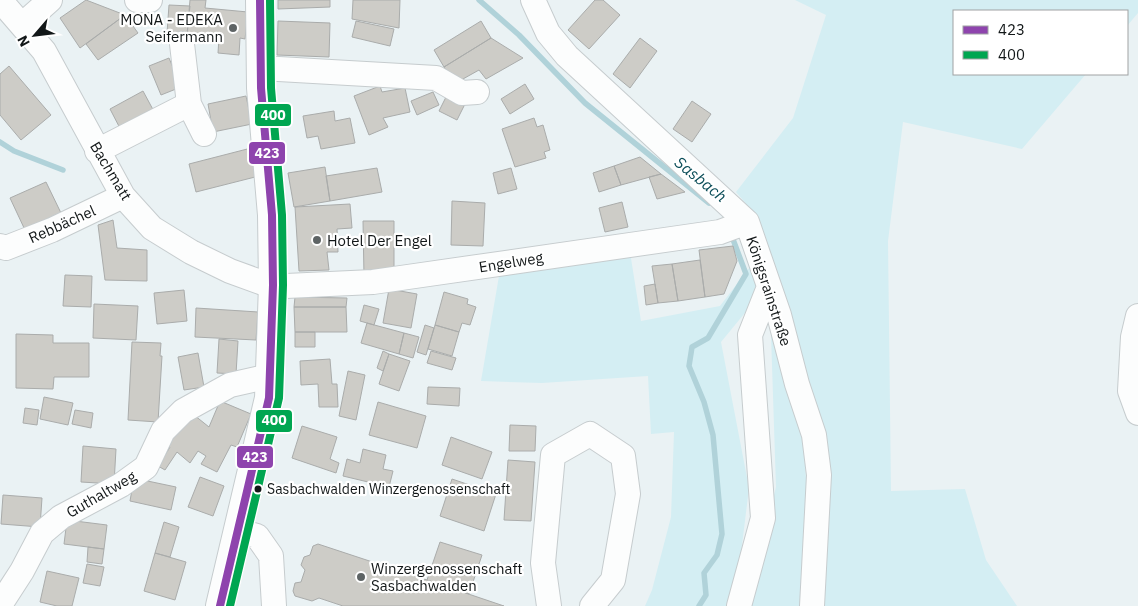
<svg xmlns="http://www.w3.org/2000/svg" width="1138" height="606" font-family="'IBM Plex Sans',sans-serif">
  <style>
    .green { fill: #d4eef3 }
    .lines { fill: none; stroke-linecap: round; stroke-linejoin: round }
    .stream { stroke: #b0d2d9; stroke-width: 5.5 }
    .building { fill: #cdccc7; stroke: #aaacab }
    .minor-casing { stroke: #c6ccce; stroke-width: 26 }
    .major-casing { stroke: #c6ccce; stroke-width: 30 }
    .minor { stroke: #fcfdfd; stroke-width: 24 }
    .major { stroke: #fcfdfd; stroke-width: 28 }
    .bus-1-casing { stroke: #fff; stroke-width: 11 }
    .bus-2-casing { stroke: #fff; stroke-width: 11 }
    .bus-1 { stroke: #8e44ad; stroke-width: 8 }
    .bus-2 { stroke: #00a651; stroke-width: 8 }
    .poi-dot { fill: #5e6465; stroke: #fff; stroke-width: 2 }
    .bus-dot { fill: #121718; stroke: #fff; stroke-width: 2 }
    .labels { text-anchor: middle; dominant-baseline: central; stroke-width: 4.5; stroke-linejoin: round; paint-order: stroke }
    .bus-label { font-size: 14px; fill: #121718; stroke: #fff; text-anchor: start }
    .poi-label { font-size: 15px; fill: #121718; stroke: #fff; text-anchor: start }
    .street-label { font-size: 15px; fill: #121718; stroke: #fff }
    .water-label { font-size: 16px; font-style: italic; fill: #0a4d58; stroke: #fff }
    .line-badge { stroke: #fff; stroke-width: 2 }
    .badge-label { font-size: 14px; text-anchor: middle; font-weight: bold; fill: #fff }
  </style>
  <rect width="100%" height="100%" fill="#eaf2f4"/>
  <path class="green" d="M795 0H1138V13L1127 26V11H954V74H1086L1022 149 903 122 888 241 891 491 965 489 986 560 1017 606H823L826 467 748 206 736 192 793 118 826 15Z
    M630 252 641 321 720 306 753 263 758 297 721 342 749 488 736 594 731 606H645L652 590 671 517 674 432 651 434 648 376 542 383 481 381 499 276Z
    M771 335 803 439 808 504 802 606H747L776 487Z"/>
  <g class="lines">
    <path class="stream" d="M479 0 519 35 585 103 709 203
      M0 142 14 151 63 170
      M699 606 706 595 704 573 717 555 722 534 713 435 704 402 689 366 692 347 708 338 746 274 731 234"/>
  </g>
  <path class="building" d="M86 0 125 15 80 48 60 18Z
    M190 0H206L205 8 248 12 245 39 240 38 239 55 218 53 219 38 187 35Z
    M278 0H330V7L278 9Z
    M353 0H400L399 28 352 19Z
    M595 0H603L620 15 589 49 568 30Z
    M169 5 190 6 187 35 167 33Z
    M125 15 138 33 98 60 86 44Z
    M278 21 330 23 329 57 277 55Z
    M356 21 394 29 390 46 352 37Z
    M481 21 491 38 444 67 434 50Z
    M491 38 523 58 486 79 479 70 454 84 444 67Z
    M640 38 657 51 630 88 613 74Z
    M169 58 181 87 161 95 149 66Z
    M9 66 51 115 21 140 0 115V74Z
    M525 84 534 99 510 114 501 99Z
    M380 86 382 92 405 88 410 112 383 118 388 127 369 135 354 96Z
    M143 91 157 117 123 134 110 109Z
    M433 92 439 105 417 115 411 101Z
    M447 95 465 104 457 120 439 111Z
    M246 96 252 124 213 132 208 104Z
    M692 101 711 114 692 142 673 129Z
    M334 111 335 121 350 118 355 143 321 149 318 136 307 138 303 116Z
    M534 118 537 127 543 125 550 150 544 152 546 158 515 167 502 129Z
    M255 147 263 175 196 192 189 164Z
    M640 157 661 174 621 185 614 166Z
    M614 166 621 185 599 192 593 173Z
    M325 167 330 201 294 207 288 173Z
    M377 168 382 192 330 201 326 176Z
    M511 168 517 189 498 194 493 173Z
    M661 174 685 192 657 199 649 177Z
    M46 182 61 213 25 230 10 198Z
    M452 201 485 203 483 246 451 245Z
    M622 202 628 227 605 232 599 208Z
    M350 204 352 228 337 229 338 252H327L329 270 299 271 295 207Z
    M113 220 117 248 147 250V281L105 280 98 225Z
    M363 221H394V276H364Z
    M733 246 737 261 724 294 705 297 699 250Z
    M700 260 705 297 678 301 672 264Z
    M672 264 678 301 658 303 652 266Z
    M65 275 92 276 91 307 63 306Z
    M655 284 658 303 646 305 644 286Z
    M389 289 417 294 411 328 383 323Z
    M184 290 187 321 157 324 154 293Z
    M444 292 468 299 467 304 476 307 470 325 462 323 459 332 435 325Z
    M295 297 347 298 346 307H294Z
    M94 304 138 306 136 340 93 338Z
    M364 305 379 309 374 325 360 321Z
    M294 307H346L347 332H295Z
    M196 308 258 312 256 340 195 337Z
    M367 323 404 333 399 354 361 343Z
    M425 325 434 328 426 355 417 352Z
    M435 325 459 332 452 356 428 349Z
    M295 332H315V347H295Z
    M404 333 419 337 413 358 399 354Z
    M16 334 53 335V343H89V377H54L53 389 16 388Z
    M219 339 238 341 236 374 217 373Z
    M132 342 161 343 160 356H162L158 422 128 420Z
    M383 351 389 354 383 371 377 368Z
    M431 351 456 358 452 370 427 363Z
    M198 353 204 387 184 390 178 357Z
    M389 354 410 361 399 391 379 384Z
    M330 359 332 384H337L338 407H319L318 384 301 385 300 361Z
    M348 371 365 375 356 420 339 416Z
    M428 387 460 388 459 406 427 404Z
    M44 397 73 403 68 425 40 419Z
    M220 401 251 414 237 447 231 445 217 472 201 464 206 456 198 451 190 463 177 452 165 470 158 466 170 447 165 442 189 411 209 427Z
    M378 402 426 416 417 448 369 435Z
    M25 408 39 410 37 425 23 423Z
    M75 410 93 413 91 428 72 424Z
    M510 425 536 426 535 451H509Z
    M302 426 337 437 330 459 339 463 336 473 292 458Z
    M451 437 492 452 482 479 442 465Z
    M83 446 116 449 114 484 81 482Z
    M363 449 386 455 383 469 393 471 389 487 343 476 347 459 360 463Z
    M508 460 535 462 531 521 504 520Z
    M200 477 224 486 213 516 188 507Z
    M138 479 176 487 171 510 130 501 133 484Z
    M452 479 496 494 484 531 440 516Z
    M3 495 42 498 40 527 1 524Z
    M67 520 107 525 104 549 64 544Z
    M164 522 179 527 170 557 155 553Z
    M440 542 482 555 469 594 427 580Z
    M318 544 427 580 504 606H343L319 598 312 601 295 596 293 591 295 583 301 582 305 570 301 565 304 557 310 555 313 546Z
    M88 547 104 549 102 564 87 562Z
    M155 553 186 562 175 600 144 591Z
    M87 564 104 567 100 586 83 583Z
    M47 571 79 578 72 606H57L40 602Z"/>
  <g class="lines">
    <g class="minor-casing">
      <path id="minor" d="M0 0 44 51 123 196 152 228 191 252 230 271 263 283 286 286 373 282 720 232 747 222
        M137 0H150
        M533 0 548 33 567 56 747 222 779 315 797 384 814 435 819 475 812 606
        M22 25 50 0
        M182 44 189 104
        M261 68 436 78 462 93 477 92
        M97 151 189 104 204 134
        M0 246 6 248 52 230 123 196
        M1138 316 1133 337 1130 391 1138 413
        M239 531 257 536 271 556 274 606
        M0 605 22 571 42 533 61 517 121 485 146 467 163 431 183 411 230 385 270 376
        M549 606 543 563 553 455 590 434 623 456 628 494 613 580 592 606
        M739 606 763 518 750 335 769 287"/>
    </g>
    <g class="major-casing">
      <path id="major" d="M220 606 269 398 273 285 272 215 261 88 260 0"/>
    </g>
    <use href="#minor" class="minor"/>
    <use href="#major" class="major"/>
    <g class="bus-1-casing">
      <path id="bus-1" d="M220 606 269 398 273 285 272 215 261 88 260 0"/>
    </g>
    <g class="bus-2-casing">
      <path id="bus-2" d="M230 606 279 398 283 285 282 215 271 88 270 0"/>
    </g>
    <use href="#bus-1" class="bus-1"/>
    <use href="#bus-2" class="bus-2"/>
  </g>
  <g class="poi-dot">
    <circle cx="233" cy="28" r="5"/>
    <circle cx="317" cy="240" r="5"/>
    <circle cx="361" cy="577" r="5"/>
  </g>
  <circle class="bus-dot" cx="258" cy="489" r="4.5"/>
  <g class="labels">
    <g class="bus-label">
      <text x="267" y="489">Sasbachwalden Winzergenossenschaft</text>
    </g>
    <g class="poi-label">
      <text x="223" y="19" text-anchor="end">MONA - EDEKA<tspan x="223" dy="17">Seifermann</tspan></text>
      <text x="327" y="240">Hotel Der Engel</text>
      <text x="371" y="568">Winzergenossenschaft<tspan x="371" dy="17">Sasbachwalden</tspan></text>
    </g>
    <g class="street-label">
      <text transform="translate(111 171) rotate(59)">Bachmatt</text>
      <text transform="translate(62 224) rotate(-24)">Rebbächel</text>
      <text transform="translate(511 262) rotate(-9)">Engelweg</text>
      <text transform="translate(769 291) rotate(72)">Königsrainstraße</text>
      <text transform="translate(101 494) rotate(-30)">Guthaltweg</text>
    </g>
    <g class="water-label">
      <text transform="translate(701 179) rotate(39)">Sasbach</text>
    </g>
  </g>
  <g class="line-badge">
    <rect x="254" y="103" width="38" height="24" rx="5" fill="#00a651"/>
    <rect x="248" y="141" width="38" height="24" rx="5" fill="#8e44ad"/>
    <rect x="255" y="409" width="38" height="24" rx="5" fill="#00a651"/>
    <rect x="236" y="445" width="38" height="24" rx="5" fill="#8e44ad"/>
  </g>
  <g class="badge-label">
    <text x="273" y="120">400</text>
    <text x="267" y="158">423</text>
    <text x="274" y="425">400</text>
    <text x="255" y="462">423</text>
  </g>
  <rect x="953" y="10" width="175" height="65" fill="#ffffff" stroke="#a0a2a3"/>
  <rect x="963" y="26" width="25" height="8" fill="#8e44ad" stroke="#a0a2a3"/>
  <text x="998" y="35" font-size="15" fill="#121718">423</text>
  <rect x="963" y="51" width="25" height="8" fill="#00a651" stroke="#a0a2a3"/>
  <text x="998" y="60" font-size="15" fill="#121718">400</text>
  <g transform="translate(35 35) rotate(242)" stroke="#ffffff" stroke-width="4" paint-order="stroke">
  <path d="M0-4L9 19L0 12L-9 19Z" fill="#121718"/>
  <text y="-8" font-size="14" font-weight="bold" text-anchor="middle" fill="#121718">N</text>
  </g>
</svg>
